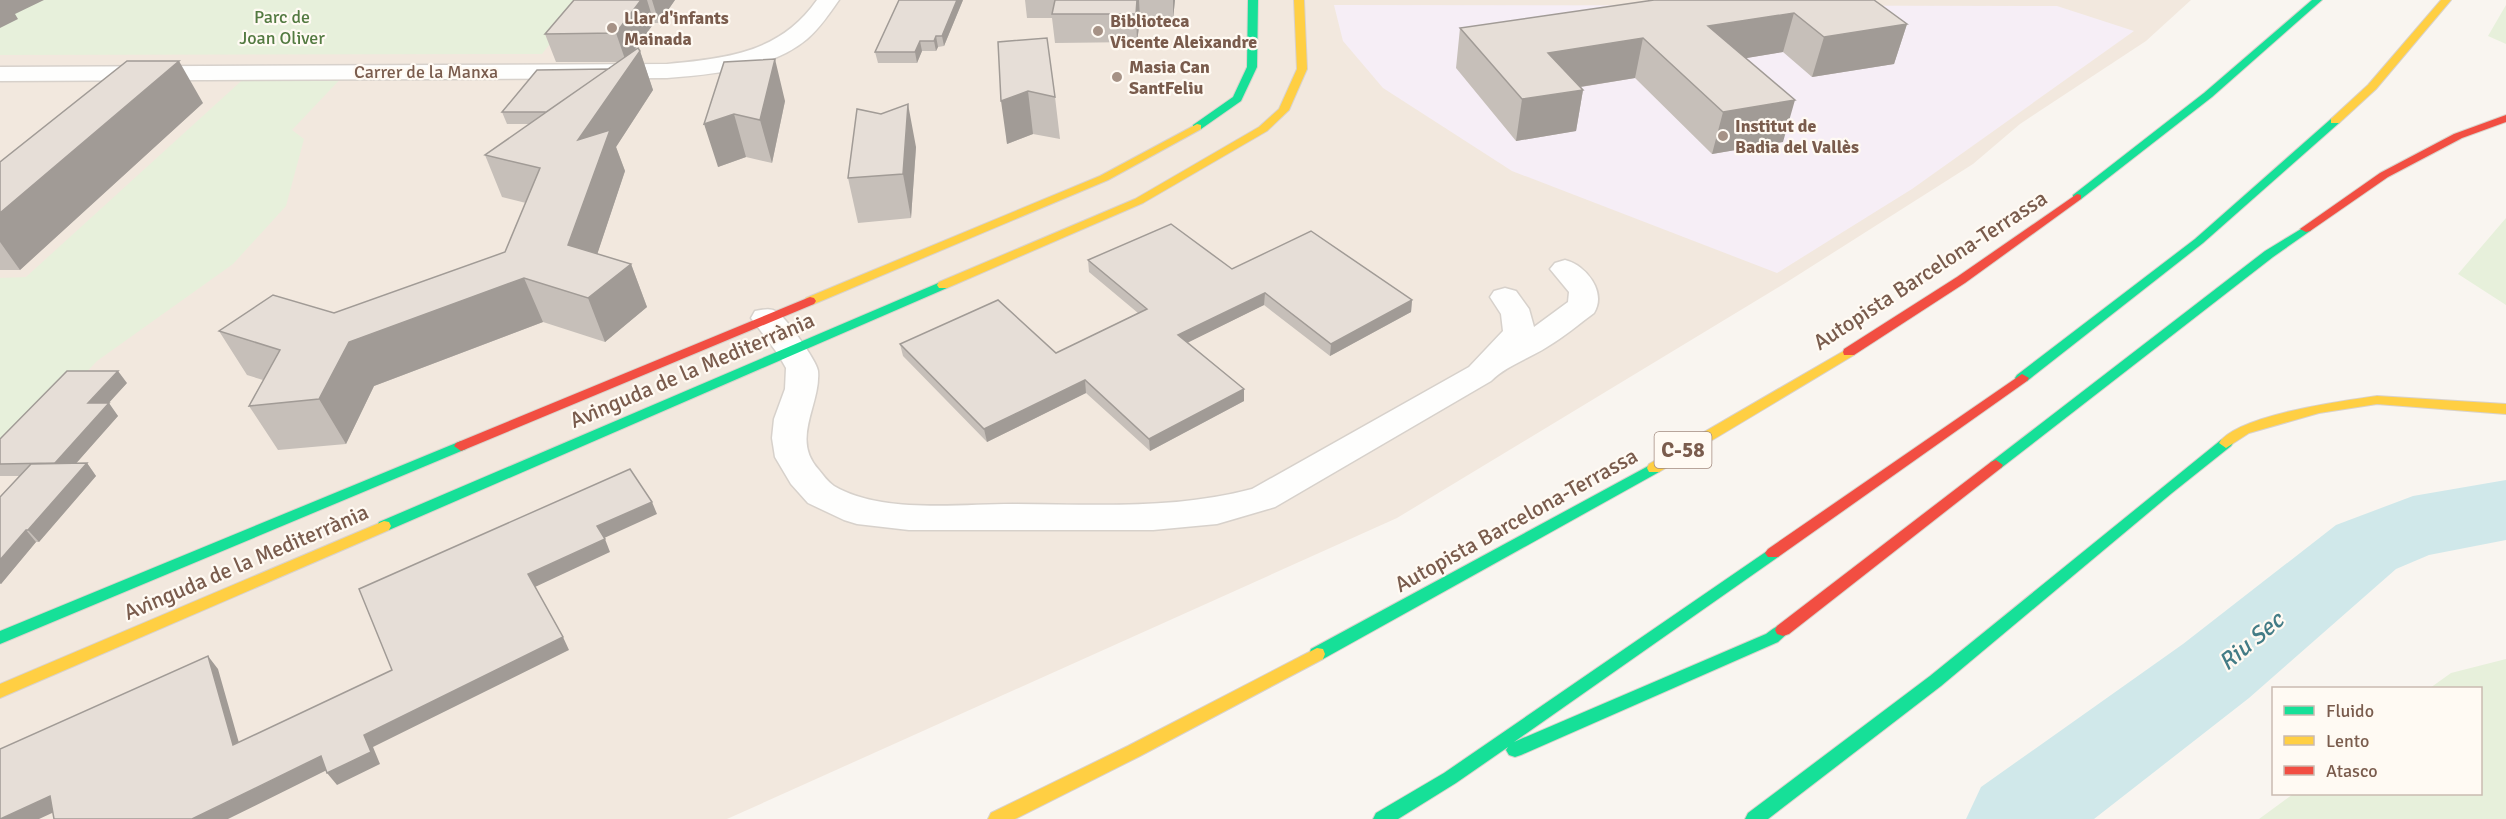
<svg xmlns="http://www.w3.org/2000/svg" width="2506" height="819" font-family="Signika,sans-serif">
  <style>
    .residential { fill: #f2e8de }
    .education { fill: #f6eef6 }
    .green { fill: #e7f0db }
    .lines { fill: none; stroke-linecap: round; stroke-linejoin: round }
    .river { fill: #d0e8ea; fill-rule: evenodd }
    .street-casing { stroke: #d7d1cb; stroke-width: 3 }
    .fast-casing { stroke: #d9d2cb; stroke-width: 2 }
    .slow-casing { stroke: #d9d2cb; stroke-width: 2 }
    .jam-casing { stroke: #d9d2cb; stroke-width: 2 }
    .street { fill: #fefefd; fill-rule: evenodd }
    .fast { fill: #16e098; fill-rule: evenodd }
    .slow { fill: #ffcf43; fill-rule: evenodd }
    .jam { fill: #f24e42; fill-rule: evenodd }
    .wall { fill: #c6bfb9 }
    .shaded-wall { fill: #a19b96 }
    .building { fill: #e6ded7; stroke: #a19b96; stroke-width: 1.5 }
    .poi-dot { fill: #a69286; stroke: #fffaf3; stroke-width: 2 }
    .labels { text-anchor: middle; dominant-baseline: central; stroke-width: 4.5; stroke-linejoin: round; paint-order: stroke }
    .far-park-label { font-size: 18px; fill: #537a41; stroke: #fffaf3 }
    .far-poi-label { font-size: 18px; font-weight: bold; fill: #7a5c4d; stroke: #fffaf3; text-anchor: start }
    .far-street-label { font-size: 18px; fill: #7a5c4d; stroke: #fffaf3 }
    .shield { fill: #fffaf3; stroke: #a28b7f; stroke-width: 1.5 }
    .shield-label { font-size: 21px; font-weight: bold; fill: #7a5c4d }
    .street-label { font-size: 22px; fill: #7a5c4d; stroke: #fffaf3 }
    .water-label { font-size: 24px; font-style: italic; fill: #437c86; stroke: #fffaf3 }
  </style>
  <rect width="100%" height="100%" fill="#f9f5f0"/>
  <path class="residential" d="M0 0H2191L2146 41 2020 124 1973 164 1787 282 1397 518 727 819H0Z"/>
  <path class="education" d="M1334 5 2057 6 2134 31 1912 189 1777 273 1512 171 1383 88 1343 41Z"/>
  <path class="green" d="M0 0H584L542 54 0 55Z
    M2506 5V44L2488 36Z
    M347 72 292 130 304 139 286 206 233 264 97 361 0 463V278L26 277 250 73Z
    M2506 218V305L2458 274Z
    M2506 659V819H2259L2293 794H2480V688H2430L2451 673Z"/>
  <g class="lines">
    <path class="river" d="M2506 480V540L2429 555 2396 569 2249 698 2094 819H1966L1981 787 2183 644 2336 525 2413 496Z"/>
    <g class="street-casing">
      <path id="street" d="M817 0H839C829 14 820 28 807 39 770 70 713 74 667 78L0 81V67L667 64C727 58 780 53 817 0Z
        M1565 260C1586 265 1607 292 1594 313 1579 324 1564 337 1547 347 1528 359 1506 366 1491 381L1275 507 1217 524 1153 530H909L857 524 844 520 808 503 791 484 775 457 772 438 774 419 785 389 786 368 778 354 751 318 755 311C762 310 770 307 777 312 786 318 817 361 818 371 821 405 790 439 819 470 823 475 828 482 834 486 882 514 959 504 1013 504 1092 504 1174 510 1252 489L1469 367 1503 331 1501 314 1490 297 1494 291 1505 288 1516 291 1529 309 1534 327 1568 302 1569 292 1550 269 1555 263Z"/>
    </g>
    <g class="fast-casing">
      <path id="fast" d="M1248 0H1258L1257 67 1241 101 1201 129H1193V125L1233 97 1247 67Z
        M2312 0H2322L2212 97 2081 199H2073V195L2204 93Z
        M2335 118 2340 121 2339 123 2203 243 2027 381H2017L2015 378 2017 375 2195 239 2331 119Z
        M2306 226 2312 229 2310 231 2273 257 2001 468H1991L1989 465 1991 462 2265 251Z
        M943 281 949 285 947 288 389 530H379L377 526 379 522Z
        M2226 438 2233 443 2231 446 2172 493 1941 686 1768 819H1745L1748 813 1930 676 2221 440Z
        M461 441 468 446 466 449 0 644V631Z
        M1654 463 1661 468 1659 472 1323 659 1317 660 1311 659 1309 654 1311 649Z
        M1773 547 1778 549 1781 553 1778 557 1514 742 1766 634C1774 628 1779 623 1789 626L1791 630 1778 642 1521 755 1515 757 1509 755 1506 750 1508 747 1456 783 1398 819H1373L1376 813 1444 773Z"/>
    </g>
    <g class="slow-casing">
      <path id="slow" d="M1294 0H1304L1307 69 1289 110 1267 131 1143 203 947 288H939L937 285 939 282 1135 199 1259 127 1279 109 1297 69Z
        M2441 0H2451L2376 89 2339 123H2331V119L2368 85Z
        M1197 124 1201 125V129L1108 180 814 304 810 305 804 301 806 298 1100 176Z
        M1849 348 1854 349 1855 352 1854 355 1659 472H1649L1647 468 1649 464Z
        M2377 396 2506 404V414L2377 404 2319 413 2249 433 2226 448 2219 443C2238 415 2342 401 2377 396Z
        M384 521 389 522 391 526 389 530 0 698V684Z
        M1317 648 1323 649 1325 654 1323 659 1140 756 1015 819H988L991 813 1128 746Z"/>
    </g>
    <g class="jam-casing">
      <path id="jam" d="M2506 115V122L2462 138 2388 177 2310 231 2306 232 2300 229 2380 173 2454 134Z
        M2077 194 2081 195V199L1965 283 1854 355H1844L1843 352 1844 349 1957 277Z
        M810 297 814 298 816 301 814 304 466 449 461 451 454 446 456 443Z
        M2022 374 2029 378 2027 381 1778 557H1768L1765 553 1768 549Z
        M1996 460 2003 465 2001 468 1789 634 1783 636 1777 634 1775 630 1777 626 1991 462Z"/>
    </g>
    <use href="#street" class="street"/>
    <use href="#fast" class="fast"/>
    <use href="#slow" class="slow"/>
    <use href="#jam" class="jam"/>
  </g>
  <path class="wall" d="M574 0H675L659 23H654L633 51H640L653 90 616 147 625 171 597 254 631 264 647 307 605 342 543 322 374 386 346 444 278 450 249 406 263 380 247 375 219 331 334 313 505 252 526 203 502 197 485 155 530 124H507L502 112 608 69 618 62H556L545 34Z
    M963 0 944 46 938 47 936 51H922L917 63H878L875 52Z
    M1025 0H1175L1173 19H1140L1137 42 1055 43 1052 18H1027Z
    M1874 0 1907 24 1894 64 1812 77 1783 52 1746 58 1783 142 1712 154 1635 78 1581 87 1583 90 1576 131 1516 141 1456 68 1460 28Z
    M998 42 1055 97 1060 139 1033 134 1007 144Z
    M724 62 785 101 772 163 746 157 718 167Z
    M203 103 20 270H0V162Z
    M916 147 911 218 858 223 848 178Z
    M1088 260 1232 269 1412 300 1411 312 1330 356 1264 305 1188 342 1244 389V401L1150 451 1086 393 987 442 903 356 900 344 1056 353 1138 313 1089 272Z
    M127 383 108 403 118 416 76 463H87L96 476 39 542H36L1 584H0V497L19 476H0V439Z"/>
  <path class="shaded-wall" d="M0 0H44L15 14 18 19 0 28Z
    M641 0H647L654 23 626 62 616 33Z
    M652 0H675L659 23Z
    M957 0H963L944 46 942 36Z
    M1137 0H1139L1140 19 1137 42 1136 14Z
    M1173 0H1175L1173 19Z
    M1794 13 1783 52 1699 66 1708 26Z
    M1907 24 1894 64 1812 77 1824 37Z
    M936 36 938 47 936 51 934 41Z
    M1643 38 1635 78 1542 93 1548 53Z
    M920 41 922 51 917 63 915 52Z
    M640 51 653 90 616 147 625 171 586 288 568 245 578 140Z
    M775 59 785 101 772 163 760 120Z
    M179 61 203 103 20 270 0 242V213Z
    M1583 90 1576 131 1516 141 1522 99Z
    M1028 91 1033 134 1007 144 1001 101Z
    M1795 100 1783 142 1712 154 1723 112Z
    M908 104 916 147 911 218 903 174Z
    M734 114 746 157 718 167 704 124Z
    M631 264 647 307 605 342 588 298Z
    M524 278 543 322 374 386 346 444 319 399 349 342Z
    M1265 293 1264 305 1179 347 1178 335Z
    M1412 300 1411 312 1330 356 1331 344Z
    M118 371 127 383 97 416 88 403Z
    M1085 380 1086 393 987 442 984 429Z
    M1244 389V401L1150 451 1149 439Z
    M109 403 118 416 65 476 55 463Z
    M87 463 96 476 39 542 28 530Z
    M652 502 657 514 602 539 597 526Z
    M26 530 36 542 1 584 0 583V560Z
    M605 539 610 552 535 587 528 574Z
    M563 637 569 650 373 747 380 764 337 785 327 773 364 735Z
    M208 656 218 669 243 757 233 745Z
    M321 756 331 768 228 819H192Z
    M50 796 63 808 39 819H0Z"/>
  <path class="building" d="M574 0H641L616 33 545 34Z
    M899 0H957L942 36H936L934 41H920L915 52H875Z
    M1055 0H1137L1136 14H1052Z
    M1654 0H1874L1907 24 1824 37 1794 13 1708 26 1795 100 1723 112 1643 38 1548 53 1583 90 1522 99 1460 28Z
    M1047 38 1055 97 1028 91 1001 101 998 42Z
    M638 48 640 51 578 140 610 130 568 245 631 264 588 298 524 278 349 342 319 399 249 406 280 350 219 331 273 295 334 313 505 252 540 168 485 155Z
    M775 59 760 120 734 114 704 124 724 62Z
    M127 61H179L0 213V162Z
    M608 69 546 112H502L537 70Z
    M908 104 903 174 848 178 857 109 881 114Z
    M1171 224 1232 269 1311 231 1412 300 1331 344 1265 293 1178 335 1244 389 1149 439 1085 380 984 429 900 344 998 300 1056 353 1147 309 1088 260Z
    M67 371H118L88 403H109L55 463 0 464V439Z
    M87 463 28 530H26L0 560V497L31 464Z
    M630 469 652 502 597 526 605 539 528 574 563 637 364 735 371 752 327 773 321 756 192 819H54L50 796 0 819V749L208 656 233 745 392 670 359 589Z"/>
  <g class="poi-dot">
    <circle cx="612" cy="28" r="6"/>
    <circle cx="1098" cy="31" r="6"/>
    <circle cx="1117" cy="77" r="6"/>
    <circle cx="1723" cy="136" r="6"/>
  </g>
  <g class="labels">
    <g class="far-park-label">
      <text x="282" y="17">Parc de<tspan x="282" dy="21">Joan Oliver</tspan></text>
    </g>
    <g class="far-poi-label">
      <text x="624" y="18">Llar d'infants<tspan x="624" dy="21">Mainada</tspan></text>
      <text x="1110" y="21">Biblioteca<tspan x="1110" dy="21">Vicente Aleixandre</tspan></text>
      <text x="1129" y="67">Masia Can<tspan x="1129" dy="21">SantFeliu</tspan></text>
      <text x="1735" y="126">Institut de<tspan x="1735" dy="21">Badia del Vallès</tspan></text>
    </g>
    <g class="far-street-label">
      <text x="426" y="72">Carrer de la Manxa</text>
    </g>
    <rect class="shield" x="1654.5" y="432" width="57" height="36" rx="4.5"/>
    <g class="shield-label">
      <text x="1683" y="450">C-58</text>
    </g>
    <g class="street-label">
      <text transform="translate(1930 270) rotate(-33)">Autopista Barcelona-Terrassa</text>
      <text transform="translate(692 370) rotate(-23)">Avinguda de la Mediterrània</text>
      <text transform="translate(1516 520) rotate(-29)">Autopista Barcelona-Terrassa</text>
      <text transform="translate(246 562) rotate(-23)">Avinguda de la Mediterrània</text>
    </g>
    <g class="water-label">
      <text transform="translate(2251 641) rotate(-40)">Riu Sec</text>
    </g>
  </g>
  <rect x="2272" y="687" width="210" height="108" fill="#fffaf3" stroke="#cabbb1" stroke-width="1.5"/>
  <rect x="2284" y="706" width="30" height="9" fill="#16e098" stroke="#cabbb1" stroke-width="1.5"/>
  <text x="2326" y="717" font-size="18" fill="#7a5c4d">Fluido</text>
  <rect x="2284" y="736" width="30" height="9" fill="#ffcf43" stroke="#cabbb1" stroke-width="1.5"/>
  <text x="2326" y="747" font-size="18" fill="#7a5c4d">Lento</text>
  <rect x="2284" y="766" width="30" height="9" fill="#f24e42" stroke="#cabbb1" stroke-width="1.5"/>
  <text x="2326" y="777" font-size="18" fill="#7a5c4d">Atasco</text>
</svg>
